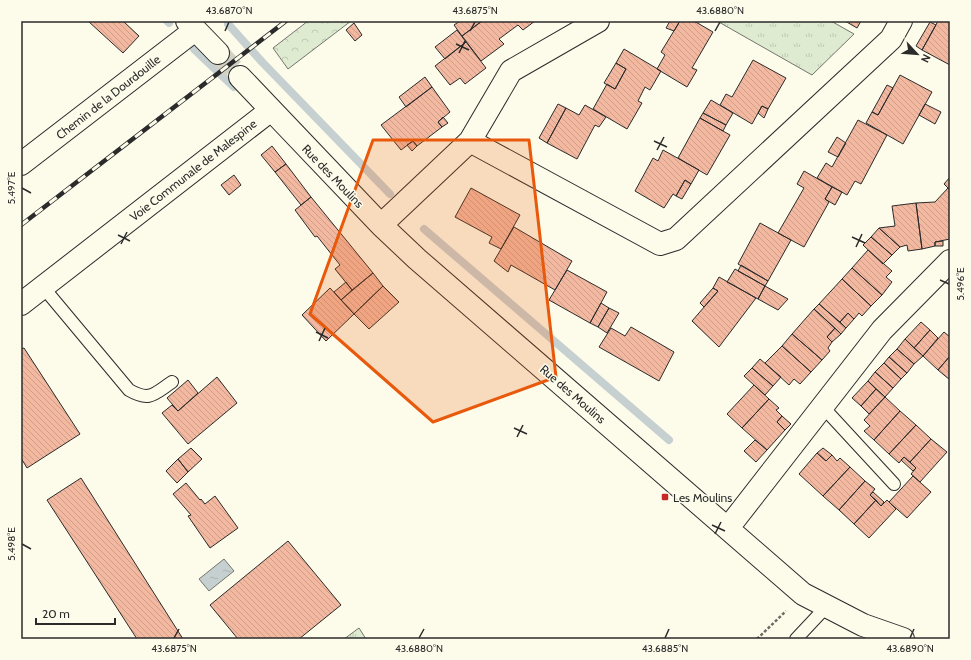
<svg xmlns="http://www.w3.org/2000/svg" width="971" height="660" font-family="Cabin,sans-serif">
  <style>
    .grass { fill: url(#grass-tufts); stroke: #74746e }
    .forest { fill: url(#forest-crowns); stroke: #74746e }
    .water { fill: url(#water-ripples); stroke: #74746e }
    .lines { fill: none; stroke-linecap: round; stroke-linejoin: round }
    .stream { stroke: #c7d0d0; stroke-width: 8 }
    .building { fill: url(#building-back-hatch); stroke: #2b2b2b }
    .minor-tunnel { stroke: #d3d1c4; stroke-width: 22; stroke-dasharray: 22 11; stroke-linecap: butt }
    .service-casing { stroke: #2b2b2b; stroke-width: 14 }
    .minor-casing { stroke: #2b2b2b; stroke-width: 24 }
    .path { stroke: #6a6964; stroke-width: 2.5; stroke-dasharray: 3 2; stroke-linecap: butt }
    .service { stroke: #fdfbea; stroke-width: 12 }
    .minor { stroke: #fdfbea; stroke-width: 22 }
    .rail-casing { stroke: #2b2b2b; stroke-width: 4.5 }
    .rail { stroke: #fdfbea; stroke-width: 3; stroke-dasharray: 9; stroke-linecap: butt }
    .marked { fill: #e8590c; fill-opacity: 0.2; stroke: #e8590c; stroke-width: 3; stroke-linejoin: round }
    .ticks { fill: none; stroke: #2b2b2b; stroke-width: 1.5 }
    .poi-dot { fill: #c62828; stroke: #fdfbea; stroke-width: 1.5 }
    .labels { text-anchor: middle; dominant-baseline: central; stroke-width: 3; stroke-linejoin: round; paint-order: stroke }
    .street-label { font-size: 12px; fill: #2b2b2b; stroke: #fdfbea }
    .poi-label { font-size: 12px; fill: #2b2b2b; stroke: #fdfbea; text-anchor: start }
    .neatline { fill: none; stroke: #2b2b2b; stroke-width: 1.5 }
    .ticks-label { font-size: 10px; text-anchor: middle; fill: #2b2b2b }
  </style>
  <defs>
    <pattern id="grass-tufts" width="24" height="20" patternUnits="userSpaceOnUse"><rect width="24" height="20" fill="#deebd1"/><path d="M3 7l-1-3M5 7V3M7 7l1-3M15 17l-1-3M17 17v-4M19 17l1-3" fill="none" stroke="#bfcab4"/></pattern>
    <pattern id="forest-crowns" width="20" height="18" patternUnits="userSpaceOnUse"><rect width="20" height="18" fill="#deebd1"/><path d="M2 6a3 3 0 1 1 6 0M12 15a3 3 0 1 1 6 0" fill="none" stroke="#bfcab4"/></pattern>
    <pattern id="water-ripples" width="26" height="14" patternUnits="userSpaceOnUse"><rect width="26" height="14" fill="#c7d0d0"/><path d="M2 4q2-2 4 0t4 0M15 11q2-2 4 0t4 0" fill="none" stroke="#abb3b3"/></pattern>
    <pattern id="building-back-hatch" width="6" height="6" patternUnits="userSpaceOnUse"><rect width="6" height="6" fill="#f2b8a0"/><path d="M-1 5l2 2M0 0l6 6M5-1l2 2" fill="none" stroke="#d09e8a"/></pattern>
  </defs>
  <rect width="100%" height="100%" fill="#fdfbea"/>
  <path class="grass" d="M717 21H831L854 34 812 75Z
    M359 628 366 639H344Z"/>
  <path class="forest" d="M308 21H351L288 69 273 48Z"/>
  <path class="water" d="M224 559 234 571 209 591 199 579Z"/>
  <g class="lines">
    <path class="stream" d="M167 21 169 23
      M228 24 263 63 390 194
      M194 49 234 87
      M424 229 669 440"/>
  </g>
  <path class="building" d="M88 21H123L139 36 123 53Z
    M460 21H482L462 36 454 25Z
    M482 21H535L523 30 518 25 499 39 504 44 481 61 462 36Z
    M670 21H680L674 31 666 28Z
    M680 21H694L713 32 692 68 697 70 687 87 657 69 665 55 661 52Z
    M845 21H861L857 28Z
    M938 21H950V65L922 50Z
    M930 22 936 25 922 50 916 46Z
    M354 23 362 35 355 41 346 30Z
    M457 30 466 42 445 59 435 47Z
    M466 42 486 68 465 84 460 78 450 85 435 66Z
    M624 49 661 71 650 90 645 87 638 101 642 103 627 129 593 109 607 84 615 89 626 69 616 63Z
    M753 60 786 78 768 109 762 106 752 124 720 105 726 94 732 97Z
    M616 63 626 69 615 89 604 83Z
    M900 75 932 92 903 144 866 123 872 112 878 115Z
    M425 77 432 87 406 107 399 97Z
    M887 85 893 88 878 115 872 112Z
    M432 87 450 112 438 122 442 127 417 146 413 141 401 150 381 125Z
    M711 100 733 113 726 125 703 113Z
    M558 104 566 108 547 143 539 138Z
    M925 104 941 112 935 124 919 115Z
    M585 105 606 117 599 127 595 125 577 159 547 143 566 108 579 115Z
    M762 106 768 109 764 118 758 113Z
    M703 113 726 125 723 131 700 118Z
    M443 117 448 123 442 127 438 122Z
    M700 118 730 135 707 175 678 158Z
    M858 120 887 135 861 184 855 181 847 195 817 178 826 163 832 167Z
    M837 137 846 143 838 157 828 152Z
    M413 141 417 146 412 151 407 145Z
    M272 146 286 164 275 172 261 155Z
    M663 150 699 170 691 184 685 180 676 196 673 194 664 208 635 191 653 158 658 161Z
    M286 164 311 197 301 205 275 172Z
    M804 171 832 187 825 199 829 202 804 247 778 233 804 188 797 184Z
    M234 175 241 185 229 195 221 185Z
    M950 177V190L944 184Z
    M685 180 691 184 682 199 676 196Z
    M832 187 842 192 835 205 825 199Z
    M471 188 520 215 501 249 489 243 492 237 455 217Z
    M948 188 950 190V239L935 242V246L922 249 916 203 935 202Z
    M311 197 373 273 352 290 335 269 340 265 317 236 315 237 295 210Z
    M916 203 922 249 908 251 907 245 900 247 879 228 895 226 892 206Z
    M760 223 791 240 768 281 738 264Z
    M514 227 572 261 555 290 511 265 508 272 494 261Z
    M879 228 900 247 892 255 871 237Z
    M871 237 892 255 883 264 863 245Z
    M943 241V246H935V242Z
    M868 250 892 271 886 277 892 282 882 295 852 268Z
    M741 265 768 281 765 286 738 271Z
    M852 268 882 295 871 306 842 279Z
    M735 269 765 286 758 299 727 282Z
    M567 270 607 292 590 323 549 300Z
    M373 273 383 286 354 314 341 300Z
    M719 277 756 298 719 347 692 321 718 291 713 288Z
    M842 279 871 306 862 316 859 313 854 319 848 313 840 322 819 304Z
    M346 282 352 290 341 300 334 292Z
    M383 286 399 302 369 329 354 314Z
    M765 286 788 299 778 310 758 299Z
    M330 288 354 314 326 341 302 315Z
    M713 288 718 291 704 307 700 303Z
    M601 303 609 308 598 327 590 323Z
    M819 304 846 328 841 334 814 309Z
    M609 308 619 313 607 333 598 327Z
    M814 309 835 328 827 337 832 342 828 348 830 351 822 360 792 334Z
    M848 313 854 319 846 328 840 322Z
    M921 322 930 330 914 348 905 339Z
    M631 327 674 352 659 381 599 347 611 328 625 336Z
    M835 328 841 334 832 342 827 337Z
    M930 330 938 338 923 356 914 348Z
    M944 332 950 337V356L938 370 923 356Z
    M792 334 822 360 811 372 782 346Z
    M905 339 923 356 914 364 897 349Z
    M782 346 811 372 800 384 794 379 789 385 765 363Z
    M24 348 80 434 27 468 21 458V349Z
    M897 349 914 364 907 373 889 357Z
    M950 356V380L938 370Z
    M889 357 907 373 901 379 884 363Z
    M760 359 781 377 773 386 752 368Z
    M884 363 901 379 893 388 875 372Z
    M752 368 773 386 765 395 744 376Z
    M875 372 893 388 885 397 868 381Z
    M217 377 237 403 188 444 162 413 172 405 178 411Z
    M188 380 198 393 178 411 167 398Z
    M868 381 876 389 861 406 852 398Z
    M754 385 769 399 742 428 727 414Z
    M876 389 885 397 869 414 861 406Z
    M885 397 900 411 874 440 864 431 870 426 864 420Z
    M769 399 779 408 776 410 782 416 777 422 785 430 767 450 742 428Z
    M900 411 916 425 889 454 874 440Z
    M782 416 791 424 785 430 777 422Z
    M916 425 931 439 910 462 904 457 899 463 889 454Z
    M931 439 947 452 920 482 911 474 916 468 910 462Z
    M755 440 767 450 756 462 744 451Z
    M191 448 202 459 188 472 178 459Z
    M823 448 832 455 826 461 817 453Z
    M817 453 826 461 832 455 837 461 840 458 850 467 823 496 799 474Z
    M904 457 916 468 913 471 901 460Z
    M178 459 188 472 177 483 166 471Z
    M850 467 865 481 839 510 823 496Z
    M913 476 931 492 907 518 889 502Z
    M81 478 183 639H137L47 500Z
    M865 481 875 489 870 495 876 500 854 524 839 510Z
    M186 483 200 500 201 499 205 504 215 496 238 528 210 548 188 516 191 515 173 494Z
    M873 492 884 502 881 506 870 495Z
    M876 500 881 506 887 500 896 509 869 538 854 524Z
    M288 541 341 605 299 639H238L210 605Z"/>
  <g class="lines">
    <path class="minor-tunnel" d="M218 53 240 77"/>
    <g class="service-casing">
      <path id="service" d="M43 287 129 390C150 402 154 394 172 382
        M822 406 894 484
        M796 639 827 606"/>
    </g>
    <g class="minor-casing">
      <path id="minor" d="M187 21 218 53
        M240 77 381 225 417 259 803 594 863 625 903 639
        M470 141 660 244 676 239 891 39 901 21
        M21 164 195 30
        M381 225 470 141 511 71 598 21
        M21 304 271 110
        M728 528 882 330 950 261"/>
    </g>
    <path class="path" d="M757 639 786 611"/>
    <use href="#service" class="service"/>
    <use href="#minor" class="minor"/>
    <g class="rail-casing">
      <path id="rail" d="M21 225 286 21"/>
    </g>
    <use href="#rail" class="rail"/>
  </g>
  <path class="marked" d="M373 140H529L556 377 433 422 310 314Z"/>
  <path class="ticks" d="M225 31 229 22M470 31 475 22M715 31 720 22M456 44 469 50M459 53 465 41M654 141 667 147M657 150 664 137M22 188 31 193M118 235 130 241M852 237 865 243M121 244 127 232M856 247 862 234M940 280 949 284M316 332 328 338M319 341 325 328M514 428 527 434M517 437 523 425M712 525 725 531M715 534 721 522M22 544 31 549M174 638 179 629M419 638 424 629M665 638 669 629M910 638 914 629"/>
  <rect class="poi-dot" x="661" y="493" width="8" height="8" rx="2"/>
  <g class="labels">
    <g class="street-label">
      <text transform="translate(108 97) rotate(-38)">Chemin de la Dourdouille</text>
      <text transform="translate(193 170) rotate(-38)">Voie Communale de Malespine</text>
      <text transform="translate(333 176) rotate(46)">Rue des Moulins</text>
      <text transform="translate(573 394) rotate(41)">Rue des Moulins</text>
    </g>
    <g class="poi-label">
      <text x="673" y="497">Les Moulins</text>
    </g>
  </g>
  <rect width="971" height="660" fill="none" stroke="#fdfbea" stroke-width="44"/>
  <g transform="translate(917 54) rotate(116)" stroke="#fdfbea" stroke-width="3" paint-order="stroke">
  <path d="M0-3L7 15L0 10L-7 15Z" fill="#2b2b2b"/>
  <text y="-6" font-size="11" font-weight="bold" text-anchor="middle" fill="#2b2b2b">N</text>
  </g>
  <path d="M36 618v6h79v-6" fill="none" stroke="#2b2b2b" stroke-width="2"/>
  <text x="42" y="618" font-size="12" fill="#2b2b2b" stroke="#fdfbea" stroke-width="3" paint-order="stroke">20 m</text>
  <rect x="22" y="22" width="927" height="616" class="neatline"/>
  <g class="ticks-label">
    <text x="229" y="14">43.6870°N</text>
    <text x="475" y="14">43.6875°N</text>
    <text x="720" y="14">43.6880°N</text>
    <text transform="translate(11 188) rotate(-90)" y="4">5.497°E</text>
    <text transform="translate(960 284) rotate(-90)" y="4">5.496°E</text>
    <text transform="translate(11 544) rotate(-90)" y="4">5.498°E</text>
    <text x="174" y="652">43.6875°N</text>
    <text x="419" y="652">43.6880°N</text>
    <text x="665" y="652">43.6885°N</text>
    <text x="910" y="652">43.6890°N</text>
  </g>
</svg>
